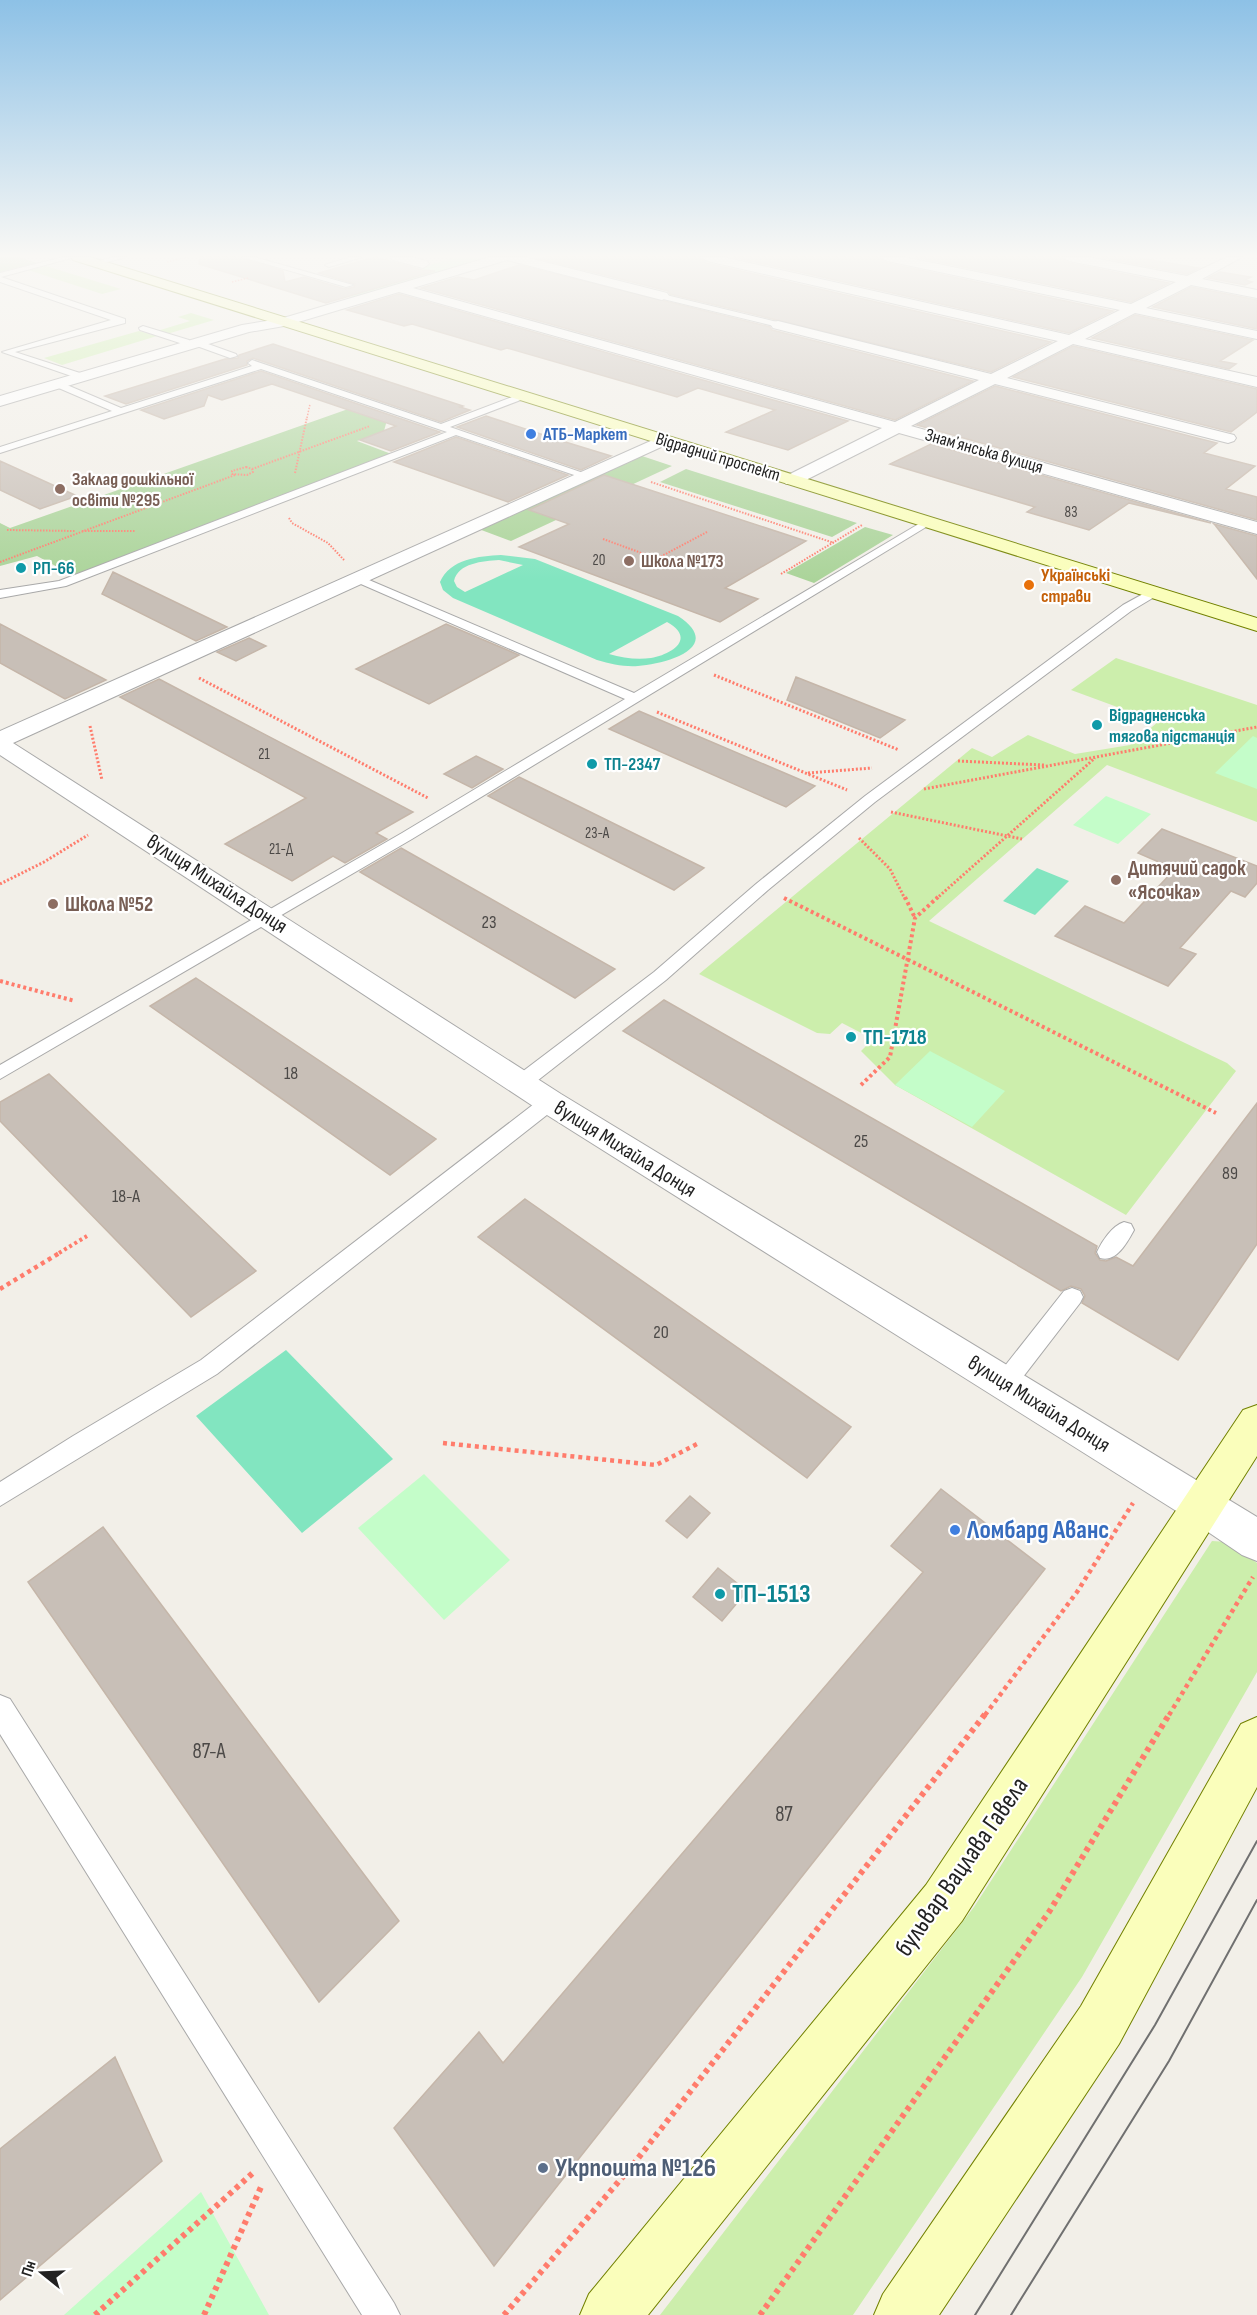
<svg xmlns="http://www.w3.org/2000/svg" width="1257" height="2315" font-family="'Sofia Sans Condensed',sans-serif">
  <style>
    .grass { fill: #cceeac }
    .forest { fill: #abd49a }
    .park { fill: #c4fdc9 }
    .pitch { fill: #82e5c0; fill-rule: evenodd }
    .building { fill: #c8bfb7; stroke: #c5b6a9; stroke-width: 1.5 }
    .lines { fill: none; stroke-linecap: round; stroke-linejoin: round }
    .service-casing { stroke: #a9a9a9; stroke-width: 2 }
    .minor-casing { stroke: #a9a9a9; stroke-width: 2 }
    .tertiary-casing { stroke: #a9a9a9; stroke-width: 2 }
    .secondary-casing { stroke: #728100; stroke-width: 2 }
    .path-far5 { stroke: #ff7c6c; stroke-width: 1.5; stroke-dasharray: 1.5 1.5; stroke-linecap: butt }
    .path-far4 { stroke: #ff7c6c; stroke-width: 2; stroke-dasharray: 1.5 1.5; stroke-linecap: butt }
    .path-far3 { stroke: #ff7c6c; stroke-width: 3; stroke-dasharray: 2 2; stroke-linecap: butt }
    .path-far2 { stroke: #ff7c6c; stroke-width: 4; stroke-dasharray: 3 3; stroke-linecap: butt }
    .path-far1 { stroke: #ff7c6c; stroke-width: 4.5; stroke-dasharray: 4 4; stroke-linecap: butt }
    .path { stroke: #ff7c6c; stroke-width: 6; stroke-dasharray: 4.5 4.5; stroke-linecap: butt }
    .service { fill: #fff; fill-rule: evenodd }
    .minor { fill: #fff; fill-rule: evenodd }
    .tertiary { fill: #fff; fill-rule: evenodd }
    .secondary { fill: #fafebb; fill-rule: evenodd }
    .tram { stroke: #707070; stroke-width: 2 }
    .shop-dot { fill: #3f7fe0; stroke: #fff; stroke-width: 2 }
    .education-dot { fill: #8d6e63; stroke: #fff; stroke-width: 2 }
    .culture-dot { fill: #0f9aa8; stroke: #fff; stroke-width: 2 }
    .food-dot { fill: #e8710a; stroke: #fff; stroke-width: 2 }
    .service-dot { fill: #5c6f8a; stroke: #fff; stroke-width: 2 }
    .labels { text-anchor: middle; dominant-baseline: central; stroke-width: 4.5; stroke-linejoin: round; paint-order: stroke }
    .far-number-label { font-size: 15px; fill: #4c4947 }
    .far-shop-label { font-size: 18px; font-weight: bold; fill: #366cbe; stroke: #fff; text-anchor: start }
    .far-street-label { font-size: 18px; fill: #222; stroke: #fff }
    .far-education-label { font-size: 18px; font-weight: bold; fill: #785e54; stroke: #fff; text-anchor: start }
    .far-culture-label { font-size: 18px; font-weight: bold; fill: #0d838f; stroke: #fff; text-anchor: start }
    .far-food-label { font-size: 18px; font-weight: bold; fill: #c56008; stroke: #fff; text-anchor: start }
    .number-label { font-size: 18px; fill: #4c4947 }
    .education-label { font-size: 21px; font-weight: bold; fill: #785e54; stroke: #fff; text-anchor: start }
    .street-label { font-size: 21px; fill: #222; stroke: #fff }
    .culture-label { font-size: 21px; font-weight: bold; fill: #0d838f; stroke: #fff; text-anchor: start }
    .near-number-label { font-size: 21px; fill: #4c4947 }
    .near-shop-label { font-size: 26px; font-weight: bold; fill: #366cbe; stroke: #fff; text-anchor: start }
    .near-culture-label { font-size: 26px; font-weight: bold; fill: #0d838f; stroke: #fff; text-anchor: start }
    .near-street-label { font-size: 26px; fill: #222; stroke: #fff }
    .near-service-label { font-size: 26px; font-weight: bold; fill: #4e5e75; stroke: #fff; text-anchor: start }
  </style>
  <rect width="100%" height="100%" fill="#f2efe8"/>
  <path class="grass" d="M46 266 121 289 102 294 28 270Z
    M191 313 214 320 167 334 157 331 190 321 178 317Z
    M139 331 157 336 62 365 44 358Z
    M1116 658 1257 705V822L1107 765 929 921 1227 1063 1236 1071 1126 1215 895 1085 861 1051 873 1039 842 1023 830 1034 817 1033 699 974 972 748 992 757 1028 735 1075 754 1130 745 1158 722 1071 690Z
    M1212 1541 1228 1542 1257 1563V1672L1082 1977 853 2315H660L974 1907Z"/>
  <path class="forest" d="M0 257H19L37 263 0 272Z
    M351 408 387 420 384 431 357 441 394 455 78 578 37 556 0 566V523L10 528Z
    M639 455 672 466 511 541 476 528Z
    M686 469 857 523 832 537 660 482Z
    M865 527 893 535 814 583 786 573Z"/>
  <path class="park" d="M456 257H498L360 299 337 293Z
    M1253 736 1257 738V789L1215 773Z
    M1106 796 1151 814 1118 844 1073 825Z
    M930 1051 1005 1091 972 1127 895 1085Z
    M424 1474 510 1560 444 1620 358 1528Z
    M201 2192 269 2315H64Z"/>
  <path class="pitch" d="M501 555 535 559 678 616C725 647 667 664 638 666 624 667 611 664 597 660L453 598 443 590 440 582C450 559 479 556 501 555ZM499 560 523 565 465 592 457 587 454 581C458 563 483 561 499 560ZM667 622C696 638 673 654 651 658 637 660 623 658 609 654Z
    M1037 868 1069 881 1035 915 1003 901Z
    M286 1350 393 1459 302 1533 196 1416Z"/>
  <path class="building" d="M200 257H240L283 271 285 282 304 277 345 289 354 287 355 284 319 273 375 257 422 270 435 271 326 303 199 264Z
    M546 257H699L706 263 1051 342 991 372 670 294 668 291 540 259Z
    M733 257H879L887 263 1113 311 1069 333Z
    M915 257H1061L1069 263 1169 283 1131 302Z
    M1100 257H1134L1199 268 1187 274Z
    M519 265 770 327 772 330 973 381 895 420 421 288 458 277 474 280Z
    M1220 272 1251 277 1245 280 1252 282 1245 285 1208 278Z
    M1191 287 1257 300V329L1153 307Z
    M399 294 848 421 788 450 726 432 775 410 698 388 677 397 507 348 501 350 412 324 404 326 347 310Z
    M1135 315 1253 340 1220 361 1236 364 1229 369 1092 338Z
    M273 344 463 406 460 407 470 410 441 422 253 358 247 361V365L126 404 105 396 225 359 238 358 239 355Z
    M1073 346 1257 389V412L1231 432 1013 377Z
    M261 371 440 432 391 451 360 440 396 426 272 384 222 400 208 395 204 406 164 419 141 410Z
    M995 386 1217 443 1204 453 1255 466 1226 489 1257 497V520L917 425Z
    M486 416 562 441 611 456 581 470 457 427Z
    M456 437 568 475 508 502 394 462Z
    M931 444 1211 523 1129 503 1089 530 1027 512 1035 507 890 464Z
    M0 461 77 496 40 509 0 490Z
    M604 475 806 541 725 588 758 599 720 622 519 547 569 524 529 510Z
    M1214 524 1257 536V579L1215 525Z
    M113 572 227 627 196 641 102 594Z
    M0 624 106 680 65 699 0 663Z
    M446 624 519 655 429 704 356 669Z
    M249 638 266 646 236 661 217 652Z
    M796 677 905 720 880 738 787 700Z
    M159 679 413 812 376 833 387 839 345 863 333 856 292 881 225 844 306 798 120 697Z
    M639 711 815 786 786 807 609 729Z
    M476 756 503 769 472 788 444 774Z
    M519 777 566 800 704 868 674 890 488 796Z
    M1162 829 1257 866V883L1245 897 1231 891 1180 948 1196 954 1168 986 1055 936 1085 906 1124 923 1175 869 1138 853Z
    M401 848 615 969 575 998 360 872Z
    M196 978 436 1139 390 1175 150 1006Z
    M664 1000 1097 1246 1095 1253 1100 1260 1106 1261 1116 1257 1133 1266 1257 1103V1244L1178 1360 1082 1303 1085 1296 1081 1289 1071 1286 1061 1291 623 1031Z
    M49 1074 256 1271 191 1317 0 1121V1102Z
    M525 1199 851 1427 807 1478 478 1237Z
    M941 1489 1045 1569 494 2266 394 2128 479 2032 503 2063 923 1572 891 1546Z
    M690 1496 710 1513 687 1538 666 1521Z
    M103 1527 399 1921 319 2002 28 1582Z
    M718 1568 747 1591 722 1621 693 1597Z
    M115 2057 162 2161 0 2300V2149Z"/>
  <g class="lines">
    <g class="service-casing">
      <path id="service" d="M63 257H75L1 277 125 319V323L15 352 80 373V377L77 378 2 352 111 320 0 282V273Z
        M113 257H126L96 265 92 263Z
        M242 257H254L353 285 346 287Z
        M350 257H362L329 267 325 265Z
        M662 294 781 323 782 325 778 327 659 298V294Z
        M143 326 189 340 190 342 186 345 140 330 139 328Z
        M197 340 236 354 237 356 230 358 194 345 193 343Z
        M252 360 441 424 520 394H526V398L450 427 592 476 583 478 456 435 66 586 0 598V590L59 581 447 432 261 369 0 453V447L112 411 54 386V382H60L121 408 252 366 248 363Z
        M927 519 931 520V524L412 839 0 1079V1065L402 833 625 699 354 581V577H362L634 693Z
        M1152 589 1158 593 1156 596 1131 611 875 802 768 890 666 980 528 1088 521 1090 514 1088 512 1083 514 1078 654 972 756 884 865 796 1123 605Z
        M550 1095 557 1097 559 1102 557 1107 217 1374 0 1506V1482L73 1436 201 1360 543 1097Z
        M1124 1222 1131 1224 1134 1230C1127 1243 1116 1263 1100 1258L1097 1252C1102 1241 1112 1226 1124 1222Z
        M1072 1288 1080 1291 1083 1297 1080 1303 1013 1390 1005 1393 997 1390 994 1383 997 1376 1064 1291Z
        M0 1695 10 1699 394 2303 400 2315H362L0 1734Z"/>
    </g>
    <g class="minor-casing">
      <path id="minor" d="M391 257H411L427 261 429 264 423 268 393 260Z
        M490 257H525L667 293 669 296 662 300 507 260 413 288 895 422 979 380 773 328 771 325 773 322 778 321 991 374 1058 341 707 261 701 257H723L1069 335 1120 310 887 261 881 257H904L1131 304 1176 282 1069 261 1063 257H1088L1187 276 1227 257H1242L1202 279 1257 290V298L1191 285 1146 308 1257 331V339L1135 313 1085 339 1257 377V387L1073 344 1007 378 1234 435 1236 438 1234 441 1228 443 995 384 911 426 1257 522V534L899 433 798 484H786L783 480 786 476 882 428 399 292 285 326 278 322 280 319Z
        M664 435 670 437 672 440 670 443 13 743 561 1094 1257 1517V1561L1242 1555 1189 1519 539 1110 0 755V731Z"/>
    </g>
    <g class="tertiary-casing">
      <path id="tertiary" d="M285 318 292 322 290 325 249 332 0 406V396L242 325Z"/>
    </g>
    <g class="secondary-casing">
      <path id="secondary" d="M71 257H90L1257 618V631L73 260Z
        M1257 1405V1456L962 1921 648 2315H580L589 2294 926 1885 1243 1410Z
        M1257 1717V1787L1119 2044 939 2315H874L883 2294 1081 2006 1241 1724Z"/>
    </g>
    <path class="path-far5" d="M167 262 188 257
      M232 282 248 278
      M307 418 310 404"/>
    <path class="path-far4" d="M246 467 252 469 253 472 247 475 232 474V471Z
      M252 469 370 426
      M295 473 307 417
      M651 482 834 543
      M289 518 292 523 328 543 344 560
      M7 530 75 531
      M82 531H135
      M603 539 680 567
      M658 558 707 532
      M0 562 235 475
      M781 574 862 525"/>
    <path class="path-far3" d="M714 675 899 750
      M199 678 428 798
      M657 712 847 790
      M90 726 102 780
      M958 761 1044 765
      M808 773 872 768
      M924 789 1257 727
      M891 812 1022 839
      M859 838 890 869 905 899
      M0 884 44 862 88 835
      M936 899 1095 758"/>
    <path class="path-far2" d="M905 897 915 918
      M784 898 1216 1113
      M0 981 75 1001
      M861 1085 890 1057 915 918 938 897
      M59 1253 87 1236"/>
    <path class="path-far1" d="M0 1289 61 1252
      M443 1443 656 1465 699 1443
      M985 1715 1077 1592 1133 1503
      M1169 1715 1253 1577"/>
    <path class="path" d="M95 2315 254 2172
      M204 2315 261 2187
      M504 2315 632 2166 986 1713
      M760 2315 1049 1912 1170 1713"/>
    <use href="#service" class="service"/>
    <use href="#minor" class="minor"/>
    <use href="#tertiary" class="tertiary"/>
    <use href="#secondary" class="secondary"/>
    <path class="tram" d="M975 2315 1155 2025 1257 1841
      M1011 2315 1169 2061 1257 1900"/>
  </g>
  <linearGradient id="sky" x2="0" y2="1"><stop stop-color="#8dc1e6"/><stop offset="0.44" stop-color="#f9f8f5"/><stop offset="1" stop-color="#f9f8f5" stop-opacity="0"/></linearGradient>
  <rect width="1257" height="581" fill="url(#sky)"/>
  <g class="shop-dot">
    <circle cx="531" cy="434" r="6"/>
    <circle cx="955" cy="1530" r="6"/>
  </g>
  <g class="education-dot">
    <circle cx="60" cy="489" r="6"/>
    <circle cx="629" cy="561" r="6"/>
    <circle cx="1116" cy="880" r="6"/>
    <circle cx="53" cy="904" r="6"/>
  </g>
  <g class="culture-dot">
    <circle cx="21" cy="568" r="6"/>
    <circle cx="1097" cy="725" r="6"/>
    <circle cx="592" cy="764" r="6"/>
    <circle cx="851" cy="1037" r="6"/>
    <circle cx="720" cy="1594" r="6"/>
  </g>
  <circle class="food-dot" cx="1029" cy="585" r="6"/>
  <circle class="service-dot" cx="543" cy="2168" r="6"/>
  <g class="labels">
    <g class="far-number-label">
      <text x="1071" y="512">83</text>
      <text x="599" y="560">20</text>
      <text x="264" y="754">21</text>
      <text x="597" y="833">23-А</text>
      <text x="281" y="849">21-Д</text>
    </g>
    <g class="far-shop-label">
      <text x="543" y="434">АТБ-Маркет</text>
    </g>
    <g class="far-street-label">
      <text transform="translate(984 451) rotate(16)">Знамʼянська вулиця</text>
      <text transform="translate(718 457) rotate(17)">Відрадний проспект</text>
    </g>
    <g class="far-education-label">
      <text x="72" y="479">Заклад дошкільної<tspan x="72" dy="21">освіти №295</tspan></text>
      <text x="641" y="561">Школа №173</text>
    </g>
    <g class="far-culture-label">
      <text x="33" y="568">РП-66</text>
      <text x="1109" y="715">Відрадненська<tspan x="1109" dy="21">тягова підстанція</tspan></text>
      <text x="604" y="764">ТП-2347</text>
    </g>
    <g class="far-food-label">
      <text x="1041" y="575">Українські<tspan x="1041" dy="21">страви</tspan></text>
    </g>
    <g class="number-label">
      <text x="489" y="922">23</text>
      <text x="291" y="1073">18</text>
      <text x="861" y="1141">25</text>
      <text x="1230" y="1173">89</text>
      <text x="126" y="1196">18-А</text>
      <text x="661" y="1332">20</text>
    </g>
    <g class="education-label">
      <text x="1128" y="868">Дитячий садок<tspan x="1128" dy="24">«Ясочка»</tspan></text>
      <text x="65" y="904">Школа №52</text>
    </g>
    <g class="street-label">
      <text transform="translate(217 884) rotate(33)">вулиця Михайла Донця</text>
      <text transform="translate(625 1149) rotate(32)">вулиця Михайла Донця</text>
      <text transform="translate(1039 1404) rotate(32)">вулиця Михайла Донця</text>
    </g>
    <g class="culture-label">
      <text x="863" y="1037">ТП-1718</text>
    </g>
    <g class="near-number-label">
      <text x="209" y="1751">87-А</text>
      <text x="784" y="1814">87</text>
    </g>
    <g class="near-shop-label">
      <text x="967" y="1530">Ломбард Аванс</text>
    </g>
    <g class="near-culture-label">
      <text x="732" y="1594">ТП-1513</text>
    </g>
    <g class="near-street-label">
      <text transform="translate(962 1867) rotate(-55)">бульвар Вацлава Гавела</text>
    </g>
    <g class="near-service-label">
      <text x="555" y="2168">Укрпошта №126</text>
    </g>
  </g>
  <g transform="translate(42 2273) rotate(288)" stroke="#ffffff" stroke-width="4.5" paint-order="stroke">
  <path d="M0-4.5L10 22L0 15L-10 22Z" fill="#222222"/>
  <text y="-9" font-size="16" font-weight="bold" text-anchor="middle" fill="#222222">Пн</text>
  </g>
</svg>
